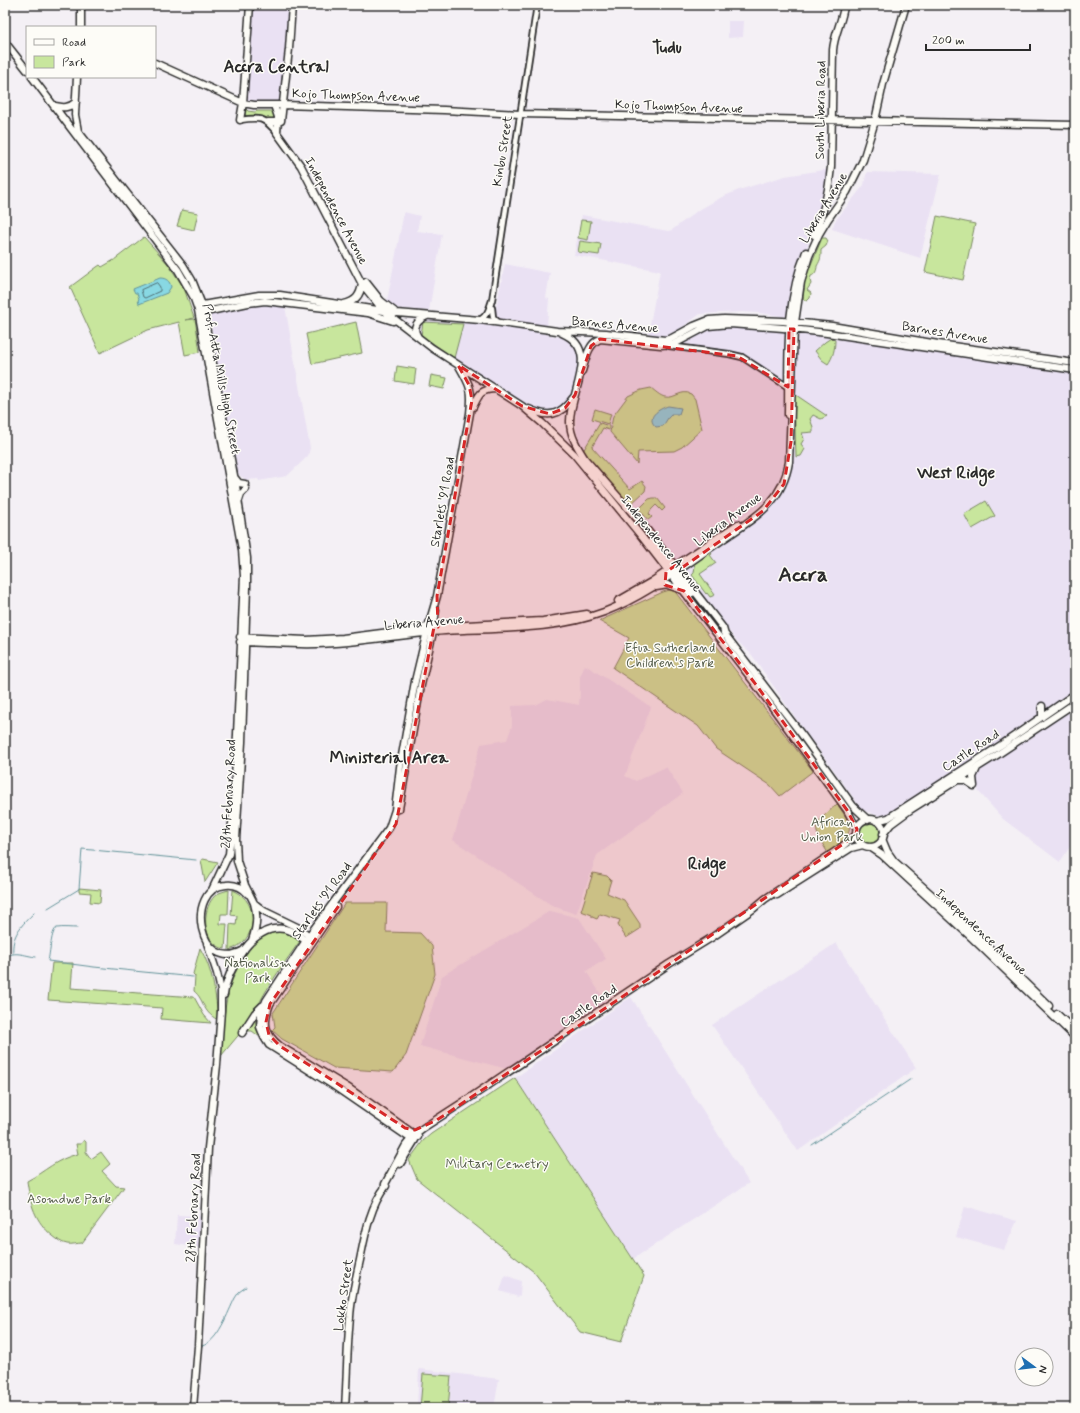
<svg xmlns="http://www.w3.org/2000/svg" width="1080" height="1413" font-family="Mynerve,sans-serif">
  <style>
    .built { fill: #eae1f3 }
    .green { fill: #c8e69d; stroke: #7a8864 }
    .water { fill: #88d8e3; stroke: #639399 }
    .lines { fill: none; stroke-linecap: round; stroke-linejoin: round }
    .shore { stroke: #507075; stroke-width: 1 }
    .stream { stroke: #639399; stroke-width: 1 }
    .minor-casing { stroke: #2b2b2b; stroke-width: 8 }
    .major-casing { stroke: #2b2b2b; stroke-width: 9 }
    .minor { stroke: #fdfcf7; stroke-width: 4.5 }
    .major { stroke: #fdfcf7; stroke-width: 6 }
    .marked { fill: #d62828; fill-opacity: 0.2; stroke: #d62828; stroke-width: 3; stroke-dasharray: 8 5; stroke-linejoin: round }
    .labels { text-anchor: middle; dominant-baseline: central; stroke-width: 3; stroke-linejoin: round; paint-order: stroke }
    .street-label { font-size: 13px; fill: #2b2b2b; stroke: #fdfcf7 }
    .park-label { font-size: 13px; fill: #525a48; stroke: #fdfcf7 }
    .district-label { font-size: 17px; font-weight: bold; fill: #2b2b2b; stroke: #fdfcf7 }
    .town-label { font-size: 21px; font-weight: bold; fill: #2b2b2b; stroke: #fdfcf7 }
  </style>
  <rect width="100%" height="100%" fill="#f4f0f5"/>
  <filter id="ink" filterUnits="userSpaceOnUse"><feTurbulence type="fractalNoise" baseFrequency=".025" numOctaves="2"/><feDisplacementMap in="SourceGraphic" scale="8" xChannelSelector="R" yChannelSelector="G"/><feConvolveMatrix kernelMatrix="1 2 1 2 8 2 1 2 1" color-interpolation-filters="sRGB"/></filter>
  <g filter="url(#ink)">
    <path class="built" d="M251 5H290L283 103 244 100Z
      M728 21H744L743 37 728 38Z
      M830 169 819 220 800 262 793 286 787 317 760 313 742 312 700 314 680 329 663 337 648 335 660 271 574 255 582 215 668 231 672 230 697 211 722 197 739 190 785 176Z
      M868 172 941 174 920 258 832 229 835 221 864 185 866 175Z
      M404 212 420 216 417 231 442 234 429 311 392 308 387 301Z
      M505 264 550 273 546 298 549 299 547 326 499 321 494 317Z
      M262 303 285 306 310 448 308 456 287 476 259 481 258 479 246 480 238 474 219 376 210 318 212 313Z
      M429 318 541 333 571 340 576 344 580 364 570 408 562 414 550 418 541 412 501 390 419 336 418 326 421 321Z
      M731 327 787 329 786 441 783 466 777 487 765 502 716 537 676 561 583 447 578 437 576 426V408L578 398 593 348 602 342 661 346 706 329Z
      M797 331 1075 372V692L970 760 893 813 883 817 862 810 831 766 806 733 752 655 736 640 684 571 764 513 778 499 786 487 793 460Z
      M585 665 651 707 625 776 636 781 666 767 683 793 597 855 576 914 553 906 453 840 481 744 507 740 512 726V706L536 705 547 699 579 705 580 695V677Z
      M1075 707V839L1060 862 1003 819 979 792 975 779 976 773Z
      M550 911 579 918 606 959 586 971 607 1004 511 1070 420 1046 442 976Z
      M836 943 916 1068 798 1151 712 1025Z
      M631 997 749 1183 633 1259 515 1078Z
      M965 1206 1017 1221 1004 1250 956 1237Z
      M177 1215 203 1216 201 1248 175 1244Z
      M505 1275 521 1281 520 1295 518 1297 500 1291Z
      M419 1369 499 1379 494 1408H417Z"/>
    <path class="green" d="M246 109 248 111 255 112 257 111H274V116L276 119 271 121 260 116H245Z
      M182 210 198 213 194 230 177 226Z
      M937 216 975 224 963 280 925 272Z
      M581 220 591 221 588 240 578 238Z
      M144 237 168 264 184 288 194 318 185 320 195 319 200 352 185 355 179 322 148 330 100 353 70 287 97 267 100 265 102 267 114 260Z
      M822 238H826L828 241 826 246 821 250C821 258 821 259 817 266 817 270 815 275 811 276L810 280 811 284 807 290 811 293 810 298 807 301 803 299 805 279Z
      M580 241 601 244 599 255 578 252Z
      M356 322 362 353 312 364 306 334Z
      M423 322 463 324 454 358 421 335Z
      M831 338 835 340C835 349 833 357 828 364L822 360 815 351 825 342Z
      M397 366 416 369 414 384 395 381Z
      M431 375 447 378 444 389 429 386Z
      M651 388C655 391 660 396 665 397 675 399 681 389 691 394L695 399 702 429 682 447 674 451 638 452 637 464 610 432 613 416 628 396 641 390Z
      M796 395 827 416 821 419 813 415 810 419 813 427V432L802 433 804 439 801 444 805 449 801 456 796 457 794 397Z
      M595 409 611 414 608 424 592 419Z
      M600 423 609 426V430L603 428 592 447 630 489 642 481 646 486 645 491 629 506 583 451Z
      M653 498H657L665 508 662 511 656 505 651 510 649 514 652 517 648 520 639 509 649 499Z
      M986 501 995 516 972 529 964 514Z
      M709 550 712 554 710 555 716 563 700 574 715 595 710 597 707 593 706 594 692 575 694 573 695 566 691 562Z
      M673 589 813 771 780 796 770 785 716 749 698 726 613 668 629 638 599 621 663 592Z
      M837 804C857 831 852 834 828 853 810 824 813 826 837 804Z
      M858 834a11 11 0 1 1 22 0a11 11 0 1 1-22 0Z
      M203 859 218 862 205 882 201 860Z
      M593 873 607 876 611 880 607 893 624 900 640 924V929L626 938 618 925 620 920 600 914 597 919 592 917V915L581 911Z
      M79 888 101 890 100 903 90 902 91 893 79 892Z
      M229 890 228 914H221L220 924H227L225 949C220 948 215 945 212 941 202 928 204 904 217 894 221 892 225 891 229 890Z
      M233 890C261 902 258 942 229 950L230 924 236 925 237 916 231 915Z
      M345 903H387L386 932 420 933 432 946 435 974 406 1055 393 1072 334 1068 282 1039 272 1030 275 1027 273 1013Z
      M282 931 291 934 300 941C290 955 256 1001 255 1016 255 1023 258 1031 260 1037L252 1031H242L221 1056C224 1019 223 988 245 956 256 940 263 933 282 931Z
      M200 948C213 970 216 995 218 1020 201 1011 205 1000 194 991L195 976 193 974Z
      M52 963H73L71 988 194 997 204 1015 211 1023 161 1019 162 1008 48 1000Z
      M515 1078 644 1276 621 1342 580 1332 534 1272 417 1179 409 1160 423 1141 431 1134Z
      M84 1140 86 1142V1152L91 1159 101 1152 110 1164 102 1171 116 1186 124 1187 82 1243C78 1243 71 1245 67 1244 61 1243 57 1239 53 1236 35 1222 30 1203 27 1181 46 1171 56 1159 78 1154L76 1144H81Z
      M423 1374 451 1376 448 1408H420Z"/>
    <path class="water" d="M160 278C166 278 170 281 171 287L167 293 139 304 138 300 139 299 137 293H135L133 289Z
      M668 406 681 408 679 414H671V415L668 418 663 426 656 427C645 417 659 409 668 406Z"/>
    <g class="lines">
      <path class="shore" d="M157 283 160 287V291L145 298 143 297 141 290Z"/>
      <path class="stream" d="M48 908 79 889 82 849 196 860
        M77 928C71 928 63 927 57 928 51 930 50 954 48 961L94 967 193 977
        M13 953C11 936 22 924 34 913
        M5 959C11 949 26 956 36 957
        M812 1145 911 1079
        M202 1346C218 1342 228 1312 235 1298L239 1292 246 1287"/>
      <g class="minor-casing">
        <path id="minor" d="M240 120C260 117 264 117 277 133
          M492 308 493 317 498 322
          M480 320C488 315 489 309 492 300L537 5
          M669 346 729 354 742 357 788 387"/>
      </g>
      <g class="major-casing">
        <path id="major" d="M81 5V27
          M5 42 27 70
          M155 63 243 103 254 105H283L444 110 520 114 1075 125
          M32 77 178 270 193 296 198 310 238 528 242 550 244 576 234 802 229 854 212 890
          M77 77 75 115 78 131 183 265 192 280 202 305 236 486 247 558V587L242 742 236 840 237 861 245 885 254 903 264 911 297 927 314 939
          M274 105 278 117 277 133 301 166 362 284 383 310 432 348 522 406 542 423 574 454 642 537 757 686 847 810 857 829
          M55 106C64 108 69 108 76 102
          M240 120 243 103 250 5
          M281 121 289 49 292 5
          M268 122H278
          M814 235C824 213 829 191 831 167L833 50C834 34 843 20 844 5
          M366 282 381 301 394 311
          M344 304C356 301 360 296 362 284
          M197 306 259 295H280L397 313 480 320 557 331 606 333 665 340 672 338 694 326 709 320 724 319 783 321 832 326 938 344 1075 363
          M201 313 248 303 265 301 368 313 393 321
          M562 333C602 350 569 393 570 422 570 436 578 448 585 459L648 531 723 628 725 635
          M418 337C411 327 418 320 427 316
          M582 371C586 359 588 344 600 339L661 345 674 344 708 326 730 324 783 328 827 333 1075 370
          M473 407C479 395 480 389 496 389
          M529 409C548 418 560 416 573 398
          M788 415C789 360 784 304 806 252
          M235 478 239 483 245 484
          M239 500 241 494 246 489
          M651 542 672 568 675 569
          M673 572H676L692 593
          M656 587 668 585 682 590
          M618 601 651 582 738 524
          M724 633 802 735 853 806 868 820
          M240 637 306 640 343 638 428 627 543 621 587 614
          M240 642C266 642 291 645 317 644 360 643 402 634 445 631 498 628 554 631 604 612 646 596 682 567 719 542 752 519 782 505 789 462L794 329 801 282 809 256 819 234 828 219 847 192 863 160 875 121 883 84 906 5
          M1042 706V717
          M957 780H965L974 786
          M974 786 973 777 977 768
          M399 809 421 685 433 632 436 610
          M856 833a14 14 0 1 1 28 0a14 14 0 1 1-28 0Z
          M876 821 888 818 1004 743 1075 694
          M883 834 891 824 910 810 997 755 1075 703
          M882 839 887 851 894 861 968 927 1049 1006
          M870 847 882 855 972 938 1075 1037
          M777 895 851 848 863 845
          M336 907 270 1004C263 1022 264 1034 280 1046L347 1087 418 1137
          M252 940C257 927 258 916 254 903
          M244 950C198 976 184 888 226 885 235 884 242 887 248 894
          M224 995C227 969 253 923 285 929 295 931 301 938 309 943
          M1057 1014 1075 1031
          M242 1033 255 1013 262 1006
          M414 1141 334 1086 269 1045 264 1037 260 1027 261 1014 266 1001 313 930 389 828 395 810 400 767 415 681 428 627 437 596 470 413C473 390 470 385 459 366
          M400 1164 415 1140
          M384 1189 385 1184 406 1145 414 1135 423 1128 468 1099 669 964 711 938 753 909 765 899 839 849 856 835
          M193 1408 198 1346 208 1148 217 1065 221 1011V991L217 973 207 943
          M345 1408C347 1378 347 1347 350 1317 351 1298 356 1278 360 1260 365 1235 370 1206 386 1186"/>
      </g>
      <use href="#minor" class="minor"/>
      <use href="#major" class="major"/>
    </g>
  </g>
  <path class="marked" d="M789 329H794L791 442 784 484 763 511 683 567 676 565 666 572 665 585 684 591 757 686 847 810 857 829 856 835 622 997 437 1120 415 1130 405 1128 280 1046 269 1035 266 1022 270 1004 396 824 434 627H438L437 596 472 400 469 385 458 365 522 406 550 414 565 408 575 395 591 346 600 339 737 356 788 387Z"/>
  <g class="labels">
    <g class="street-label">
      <text transform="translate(356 96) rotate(2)">Kojo Thompson Avenue</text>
      <text transform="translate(679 107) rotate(2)">Kojo Thompson Avenue</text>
      <text transform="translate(821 110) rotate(-89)">South Liberia Road</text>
      <text transform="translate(503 151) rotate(-81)">Kinbu Street</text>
      <text transform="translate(824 208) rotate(-59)">Liberia Avenue</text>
      <text transform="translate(336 211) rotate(62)">Independence Avenue</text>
      <text transform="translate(615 325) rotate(5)">Barnes Avenue</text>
      <text transform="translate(945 333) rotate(9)">Barnes Avenue</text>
      <text transform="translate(221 379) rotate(79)">Prof. Atta Mills High Street</text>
      <text transform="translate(443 502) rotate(-80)">Starlets '91 Road</text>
      <text transform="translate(728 520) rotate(-37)">Liberia Avenue</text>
      <text transform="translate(661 544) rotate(51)">Independence Avenue</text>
      <text transform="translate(424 623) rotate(-5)">Liberia Avenue</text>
      <text transform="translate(971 751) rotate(-33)">Castle Road</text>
      <text transform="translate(229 794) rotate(-87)">28th February Road</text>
      <text transform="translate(322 901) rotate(-54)">Starlets '91 Road</text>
      <text transform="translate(981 932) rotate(43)">Independence Avenue</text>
      <text transform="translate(589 1006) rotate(-34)">Castle Road</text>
      <text transform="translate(194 1208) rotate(-87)">28th February Road</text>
      <text transform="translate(344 1295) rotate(-82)">Lokko Street</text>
    </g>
    <g class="park-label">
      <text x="670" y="648">Efua Sutherland<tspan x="670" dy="15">Children's Park</tspan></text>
      <text x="832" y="822">African<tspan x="832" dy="15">Union Park</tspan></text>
      <text x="258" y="963">Nationalism<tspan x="258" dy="15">Park</tspan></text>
      <text x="497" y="1164">Military Cemetry</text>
      <text x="69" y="1199">Asomdwe Park</text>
    </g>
    <g class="district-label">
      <text x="667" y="48">Tudu</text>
      <text x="276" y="67">Accra Central</text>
      <text x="956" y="473">West Ridge</text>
      <text x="389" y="758">Ministerial Area</text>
      <text x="707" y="864">Ridge</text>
    </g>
    <g class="town-label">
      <text x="803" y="575">Accra</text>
    </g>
  </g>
  <rect width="1080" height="1413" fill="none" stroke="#fdfcf7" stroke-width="20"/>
  <rect x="10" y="10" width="1060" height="1393" fill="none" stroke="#2b2b2b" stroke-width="1.5" filter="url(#ink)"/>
  <rect x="26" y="26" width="130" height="52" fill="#fdfcf7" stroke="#a9a8a5"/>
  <rect x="34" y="39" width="20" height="6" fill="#fdfcf7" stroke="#a9a8a5"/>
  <text x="62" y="46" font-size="12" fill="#2b2b2b">Road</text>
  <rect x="34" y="56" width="20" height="12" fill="#c8e69d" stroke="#a9a8a5"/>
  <text x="62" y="66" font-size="12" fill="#2b2b2b">Park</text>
  <g transform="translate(1034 1367) rotate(105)"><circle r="19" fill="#fdfcf7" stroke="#a9a8a5"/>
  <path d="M0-3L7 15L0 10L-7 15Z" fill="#1f6fb2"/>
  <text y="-6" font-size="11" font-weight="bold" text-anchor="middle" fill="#2b2b2b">N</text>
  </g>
  <path d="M926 44v6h104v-6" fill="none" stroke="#2b2b2b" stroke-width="2"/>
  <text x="932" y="44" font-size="12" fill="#2b2b2b" stroke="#fdfcf7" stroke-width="3" paint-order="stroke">200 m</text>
</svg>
